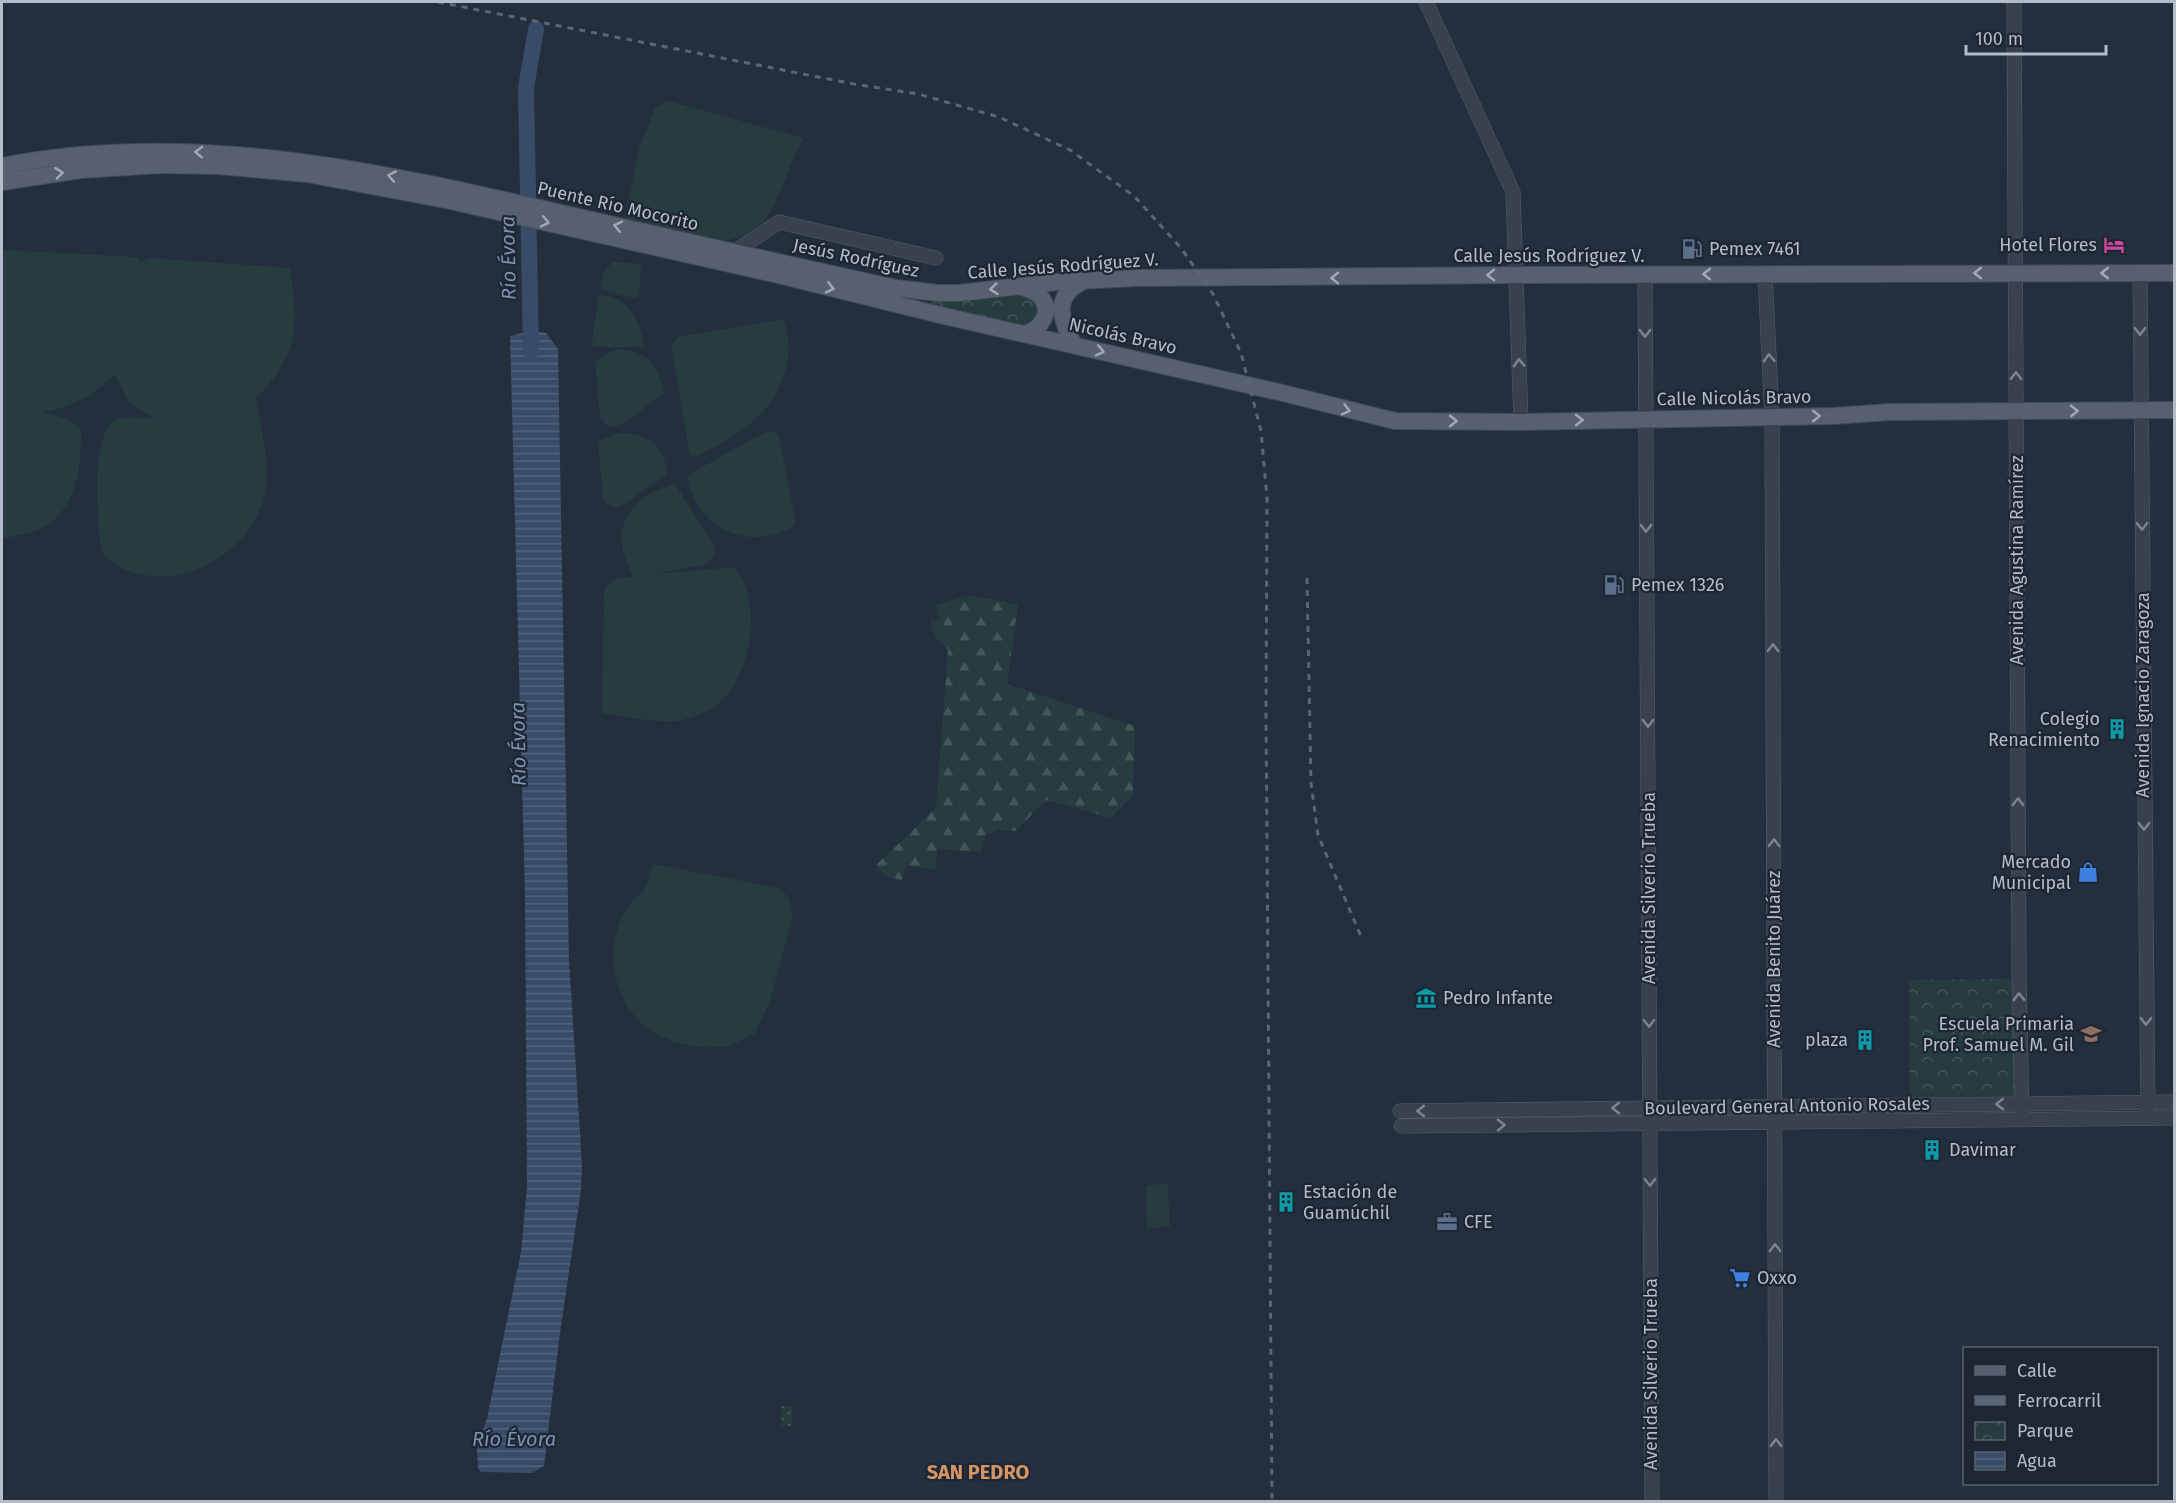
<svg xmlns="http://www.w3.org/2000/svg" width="2176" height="1503" font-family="'Fira Sans',sans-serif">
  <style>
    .forest { fill: url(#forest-firs) }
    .park { fill: url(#park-crowns) }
    .garden { fill: url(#garden-dots) }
    .pitch { fill: #263c3f }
    .water { fill: url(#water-rules) }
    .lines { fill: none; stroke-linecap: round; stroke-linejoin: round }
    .river { stroke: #394c67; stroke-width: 16 }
    .minor-casing { stroke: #565f6c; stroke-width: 15 }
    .major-casing { stroke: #414a57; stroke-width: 18 }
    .minor { stroke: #38414e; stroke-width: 14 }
    .major { stroke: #56606e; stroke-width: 16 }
    .rail { stroke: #5a6575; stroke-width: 3; stroke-dasharray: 6 6; stroke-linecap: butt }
    .oneway { stroke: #a1aab7 }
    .oneway2 { stroke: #7c8592 }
    .labels { text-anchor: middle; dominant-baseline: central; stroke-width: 4.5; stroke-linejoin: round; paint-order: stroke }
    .street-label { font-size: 18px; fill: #b4bcc9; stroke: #1d2633 }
    .poi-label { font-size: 18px; fill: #b4bcc9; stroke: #1d2633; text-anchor: start }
    .water-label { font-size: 20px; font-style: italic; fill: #7c92b1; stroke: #1d2633 }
    .neighbourhood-label { font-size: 20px; font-weight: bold; fill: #d59563; stroke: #1d2633 }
  </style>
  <defs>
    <pattern id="forest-firs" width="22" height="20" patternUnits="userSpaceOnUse" patternTransform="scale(1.5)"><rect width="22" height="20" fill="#263c3f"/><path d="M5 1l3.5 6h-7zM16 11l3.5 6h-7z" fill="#435659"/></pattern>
    <pattern id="park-crowns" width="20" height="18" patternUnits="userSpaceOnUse" patternTransform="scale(1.5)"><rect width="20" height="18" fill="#263c3f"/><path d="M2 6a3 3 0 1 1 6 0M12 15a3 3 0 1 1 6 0" fill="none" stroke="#435659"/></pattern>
    <pattern id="garden-dots" width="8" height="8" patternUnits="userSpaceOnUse" patternTransform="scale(1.5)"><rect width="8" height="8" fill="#263c3f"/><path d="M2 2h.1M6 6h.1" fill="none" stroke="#435659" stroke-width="1.8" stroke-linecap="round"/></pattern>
    <pattern id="water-rules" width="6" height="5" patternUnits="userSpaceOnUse" patternTransform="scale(1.5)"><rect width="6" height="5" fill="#394c67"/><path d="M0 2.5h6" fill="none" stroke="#53647b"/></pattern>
  </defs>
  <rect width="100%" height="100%" fill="#242f3e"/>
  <path class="forest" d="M970 595 1018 605 1007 684 1135 726 1133 796 1111 818 1046 800 1016 831 999 830 985 835 982 852 938 849 935 870 906 865 902 880 884 876 876 865 936 808 948 649 936 639 930 620 939 618 936 605Z"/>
  <path class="park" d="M1023 292 1033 296 1040 312 1027 327 918 304Z
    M2014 979V1096L1910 1097 1909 980Z"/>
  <path class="garden" d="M781 1406H792V1426H781Z"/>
  <path class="pitch" d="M668 101 803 138C795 155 788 172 781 189 777 197 774 207 769 214 733 264 673 232 625 218L639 149 655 108Z
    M2 250 138 257 140 263 149 258 290 268C298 326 300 354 256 398 260 429 272 463 265 494 251 554 178 596 120 567 113 564 108 558 102 553 98 527 88 431 118 419 126 416 146 419 155 418L130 404 115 374C94 395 72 407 43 412L70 420 81 430C82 477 73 526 20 535 14 536 8 538 2 538Z
    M612 262 641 264 639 296 633 298 600 289 603 274Z
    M599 295C604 296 610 296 614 298 632 304 643 329 644 347H596L593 346 592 341Z
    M783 319C790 337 790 350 786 368 773 418 738 434 697 457L690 455 672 352C672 344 674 340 681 336Z
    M624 349C650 354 659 368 664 393 654 400 626 424 616 426 608 428 604 423 600 417L595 361 612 351Z
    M767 431 775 432 779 436 796 525C787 530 777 534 766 536 727 543 691 513 688 475Z
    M625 433C650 435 667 450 667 475L620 507C612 508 607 505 603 498L598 442 615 434Z
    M675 484 715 547C715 557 713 561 704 565L655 574 735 567C739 574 744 581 746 588 757 623 749 669 725 698 713 711 693 718 676 721 660 724 620 715 602 713L604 591C610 577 621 579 634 576 606 532 628 496 675 484Z
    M653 864 778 888 788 897 793 915 770 1001 755 1033C746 1037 735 1044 726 1046 702 1051 661 1042 643 1025 623 1007 609 972 614 945 616 931 621 914 631 903 635 898 641 895 644 890 649 883 650 872 653 864Z
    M1168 1184 1170 1227 1147 1228 1146 1185Z"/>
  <path class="water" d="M531 331 546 333 558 349 569 959 582 1165 581 1190 560 1333 544 1466 532 1473 481 1472 478 1468 477 1449 487 1418 521 1252 527 1187 525 894 510 336Z"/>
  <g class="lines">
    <path class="river" d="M531 351 526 88 536 29"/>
    <g class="minor-casing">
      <path id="minor" d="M1426 2 1513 192 1521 422
        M2014 2 2019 972 2022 1119
        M734 252 779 222 936 258
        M2140 273 2148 1117
        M1765 274 1772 417 1776 1502
        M1645 275 1652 1502
        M1400 1111 2174 1102
        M1401 1126 2174 1118"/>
    </g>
    <g class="major-casing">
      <path id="major" d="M2 166C193 128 384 172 570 215 679 240 787 264 896 288L938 293H959L1057 282 1137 278 1516 275 2174 273
        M2 182 81 170 160 165 219 166 307 174 446 200 774 274 940 315 1283 393 1395 421 1521 422 1833 416 1890 412 2174 410
        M1022 287C1028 289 1035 291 1040 296 1054 311 1041 329 1025 334
        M1074 345C1061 320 1051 296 1084 281"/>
    </g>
    <use href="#minor" class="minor"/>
    <use href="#major" class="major"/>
    <path class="rail" d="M438 2 854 84 918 94 999 117 1070 150 1134 196 1181 248 1213 294 1241 353 1261 431 1267 498 1266 713 1272 1502
      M1307 578 1311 783 1318 835 1362 939"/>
  </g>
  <defs><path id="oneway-chevron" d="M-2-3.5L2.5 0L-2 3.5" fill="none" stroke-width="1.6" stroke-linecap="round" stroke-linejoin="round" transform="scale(1.5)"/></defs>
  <g class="oneway">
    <use href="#oneway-chevron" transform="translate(199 152) rotate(-178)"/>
    <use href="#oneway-chevron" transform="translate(59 173) rotate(-7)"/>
    <use href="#oneway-chevron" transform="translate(392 176) rotate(-169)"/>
    <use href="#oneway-chevron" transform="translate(545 222) rotate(13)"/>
    <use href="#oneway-chevron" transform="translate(618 226) rotate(-167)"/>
    <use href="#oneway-chevron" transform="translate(1978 273) rotate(180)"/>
    <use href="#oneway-chevron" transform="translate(2105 273) rotate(180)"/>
    <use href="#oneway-chevron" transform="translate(1707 274) rotate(180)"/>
    <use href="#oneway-chevron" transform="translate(1491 275) rotate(179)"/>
    <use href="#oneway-chevron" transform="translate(1335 278) rotate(180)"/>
    <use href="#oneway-chevron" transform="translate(830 288) rotate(14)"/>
    <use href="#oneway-chevron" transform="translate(994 289) rotate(174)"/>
    <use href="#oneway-chevron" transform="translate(1100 351) rotate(13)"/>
    <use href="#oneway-chevron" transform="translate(1346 410) rotate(15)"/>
    <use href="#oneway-chevron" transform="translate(2074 411) rotate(-1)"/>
    <use href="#oneway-chevron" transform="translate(1816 416) rotate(-1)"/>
    <use href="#oneway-chevron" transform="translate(1579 420) rotate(-1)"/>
    <use href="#oneway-chevron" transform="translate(1453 421)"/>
  </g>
  <g class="oneway2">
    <use href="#oneway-chevron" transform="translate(2140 331) rotate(90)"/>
    <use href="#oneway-chevron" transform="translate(1645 333) rotate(90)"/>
    <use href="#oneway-chevron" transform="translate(1769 358) rotate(-93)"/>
    <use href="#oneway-chevron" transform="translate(1519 363) rotate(-92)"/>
    <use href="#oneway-chevron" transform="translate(2016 376) rotate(-90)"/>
    <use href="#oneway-chevron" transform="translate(2142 526) rotate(90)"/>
    <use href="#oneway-chevron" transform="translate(1646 528) rotate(90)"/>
    <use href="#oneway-chevron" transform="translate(1773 648) rotate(-90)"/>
    <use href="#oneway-chevron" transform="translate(1648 723) rotate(90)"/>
    <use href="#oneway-chevron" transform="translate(2018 802) rotate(-90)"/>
    <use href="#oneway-chevron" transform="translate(2144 826) rotate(90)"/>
    <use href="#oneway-chevron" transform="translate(1774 843) rotate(-90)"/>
    <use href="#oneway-chevron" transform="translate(2019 997) rotate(-91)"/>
    <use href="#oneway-chevron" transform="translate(2146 1021) rotate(89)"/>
    <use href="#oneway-chevron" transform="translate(1649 1023) rotate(89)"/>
    <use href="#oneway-chevron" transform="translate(2000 1104) rotate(179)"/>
    <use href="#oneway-chevron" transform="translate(1616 1108) rotate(179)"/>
    <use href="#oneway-chevron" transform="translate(1421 1111) rotate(179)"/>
    <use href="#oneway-chevron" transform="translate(1501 1125) rotate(-1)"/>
    <use href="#oneway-chevron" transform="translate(1650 1182) rotate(90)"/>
    <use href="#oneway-chevron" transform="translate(1775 1248) rotate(-90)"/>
    <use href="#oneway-chevron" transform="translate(1776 1443) rotate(-90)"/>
  </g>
  <defs>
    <g id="hotel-bare" transform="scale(1.62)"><path d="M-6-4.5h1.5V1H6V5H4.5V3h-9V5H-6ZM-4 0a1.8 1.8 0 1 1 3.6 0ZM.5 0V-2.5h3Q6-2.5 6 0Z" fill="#d1479c" stroke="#1d2633" stroke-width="2.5" paint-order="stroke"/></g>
    <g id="fuel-bare" transform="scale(1.62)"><path d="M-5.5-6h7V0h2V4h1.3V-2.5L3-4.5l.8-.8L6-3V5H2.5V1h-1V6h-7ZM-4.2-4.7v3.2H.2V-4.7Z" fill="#5c6f8a" stroke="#1d2633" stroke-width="2.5" paint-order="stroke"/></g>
    <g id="building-bare" transform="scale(1.62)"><path d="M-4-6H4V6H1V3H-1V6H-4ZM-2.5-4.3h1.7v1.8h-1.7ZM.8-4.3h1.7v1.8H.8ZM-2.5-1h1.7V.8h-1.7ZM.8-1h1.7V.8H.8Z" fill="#0f9aa8" stroke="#1d2633" stroke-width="2.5" paint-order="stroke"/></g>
    <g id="shop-bare" transform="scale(1.62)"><path d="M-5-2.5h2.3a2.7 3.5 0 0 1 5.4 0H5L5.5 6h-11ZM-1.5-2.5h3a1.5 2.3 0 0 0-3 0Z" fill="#3f7fe0" stroke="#1d2633" stroke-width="2.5" paint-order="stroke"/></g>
    <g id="museum-bare" transform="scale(1.62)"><path d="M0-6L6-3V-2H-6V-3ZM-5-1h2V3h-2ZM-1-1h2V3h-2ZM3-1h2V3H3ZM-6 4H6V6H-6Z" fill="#0f9aa8" stroke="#1d2633" stroke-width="2.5" paint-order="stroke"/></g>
    <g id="school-bare" transform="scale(1.62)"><path d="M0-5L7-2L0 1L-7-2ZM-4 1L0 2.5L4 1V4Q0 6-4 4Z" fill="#8d6e63" stroke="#1d2633" stroke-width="2.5" paint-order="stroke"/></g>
    <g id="office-bare" transform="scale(1.62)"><path d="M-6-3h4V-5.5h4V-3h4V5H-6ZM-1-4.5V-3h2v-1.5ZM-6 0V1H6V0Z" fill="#5c6f8a" stroke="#1d2633" stroke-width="2.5" paint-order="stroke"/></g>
    <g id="supermarket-bare" transform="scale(1.62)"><path d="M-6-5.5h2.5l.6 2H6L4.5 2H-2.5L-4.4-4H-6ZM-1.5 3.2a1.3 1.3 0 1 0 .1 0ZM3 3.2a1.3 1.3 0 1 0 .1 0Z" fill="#3f7fe0" stroke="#1d2633" stroke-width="2.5" paint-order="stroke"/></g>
  </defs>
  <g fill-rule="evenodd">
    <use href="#hotel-bare" x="2114" y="245"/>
    <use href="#fuel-bare" x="1692" y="249"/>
    <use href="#fuel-bare" x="1614" y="585"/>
    <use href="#building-bare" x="2117" y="729"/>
    <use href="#shop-bare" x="2088" y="872"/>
    <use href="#museum-bare" x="1426" y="998"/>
    <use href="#school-bare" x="2091" y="1034"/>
    <use href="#building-bare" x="1865" y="1040"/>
    <use href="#building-bare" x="1932" y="1150"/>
    <use href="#building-bare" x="1286" y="1202"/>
    <use href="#office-bare" x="1447" y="1222"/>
    <use href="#supermarket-bare" x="1740" y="1278"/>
  </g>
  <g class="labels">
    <g class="street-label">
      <text transform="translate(618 206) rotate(13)">Puente Río Mocorito</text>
      <text x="1549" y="256">Calle Jesús Rodríguez V.</text>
      <text transform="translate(856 258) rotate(12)">Jesús Rodríguez</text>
      <text transform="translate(1063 266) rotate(-4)">Calle Jesús Rodríguez V.</text>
      <text transform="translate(1123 336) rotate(13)">Nicolás Bravo</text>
      <text transform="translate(1734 398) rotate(-1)">Calle Nicolás Bravo</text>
      <text transform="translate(2017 560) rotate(-90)">Avenida Agustina Ramírez</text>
      <text transform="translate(2143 695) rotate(-90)">Avenida Ignacio Zaragoza</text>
      <text transform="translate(1649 888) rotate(-90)">Avenida Silverio Trueba</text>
      <text transform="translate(1774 959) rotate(-90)">Avenida Benito Juárez</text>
      <text transform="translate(1787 1106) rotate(-1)">Boulevard General Antonio Rosales</text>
      <text transform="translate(1651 1374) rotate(-90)">Avenida Silverio Trueba</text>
    </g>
    <g class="poi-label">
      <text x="2097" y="245" text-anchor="end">Hotel Flores</text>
      <text x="1709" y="249">Pemex 7461</text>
      <text x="1631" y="585">Pemex 1326</text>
      <text x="2100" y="719" text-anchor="end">Colegio<tspan x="2100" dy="21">Renacimiento</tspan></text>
      <text x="2071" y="862" text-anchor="end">Mercado<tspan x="2071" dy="21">Municipal</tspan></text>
      <text x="1443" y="998">Pedro Infante</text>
      <text x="2074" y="1024" text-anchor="end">Escuela Primaria<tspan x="2074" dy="21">Prof. Samuel M. Gil</tspan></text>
      <text x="1848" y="1040" text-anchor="end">plaza</text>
      <text x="1949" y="1150">Davimar</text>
      <text x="1303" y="1192">Estación de<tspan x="1303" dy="21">Guamúchil</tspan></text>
      <text x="1464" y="1222">CFE</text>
      <text x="1757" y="1278">Oxxo</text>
    </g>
    <g class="water-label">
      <text transform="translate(508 258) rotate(-91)">Río Évora</text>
      <text transform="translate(518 744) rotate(-91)">Río Évora</text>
      <text x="514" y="1439">Río Évora</text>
    </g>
    <g class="neighbourhood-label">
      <text x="978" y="1472">SAN PEDRO</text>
    </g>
  </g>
  <rect width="2176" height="1503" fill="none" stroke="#b4bcc9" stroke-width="6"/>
  <rect x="1963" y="1347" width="195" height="138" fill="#1d2633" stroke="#59626f" stroke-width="1.5"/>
  <rect x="1975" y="1366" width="30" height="9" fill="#56606e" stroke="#59626f" stroke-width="1.5"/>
  <text x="2017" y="1377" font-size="18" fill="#b4bcc9">Calle</text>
  <rect x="1975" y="1396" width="30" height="9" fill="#5a6575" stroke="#59626f" stroke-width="1.5"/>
  <text x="2017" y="1407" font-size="18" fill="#b4bcc9">Ferrocarril</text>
  <rect x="1975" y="1422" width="30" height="18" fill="url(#park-crowns)" stroke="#59626f" stroke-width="1.5"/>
  <text x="2017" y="1437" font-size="18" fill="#b4bcc9">Parque</text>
  <rect x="1975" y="1452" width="30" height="18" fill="url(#water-rules)" stroke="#59626f" stroke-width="1.5"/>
  <text x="2017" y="1467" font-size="18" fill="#b4bcc9">Agua</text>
  <path d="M1966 45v9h140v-9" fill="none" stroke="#b4bcc9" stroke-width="3"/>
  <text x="1975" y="45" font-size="18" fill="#b4bcc9" stroke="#1d2633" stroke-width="4.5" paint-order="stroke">100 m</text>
</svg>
